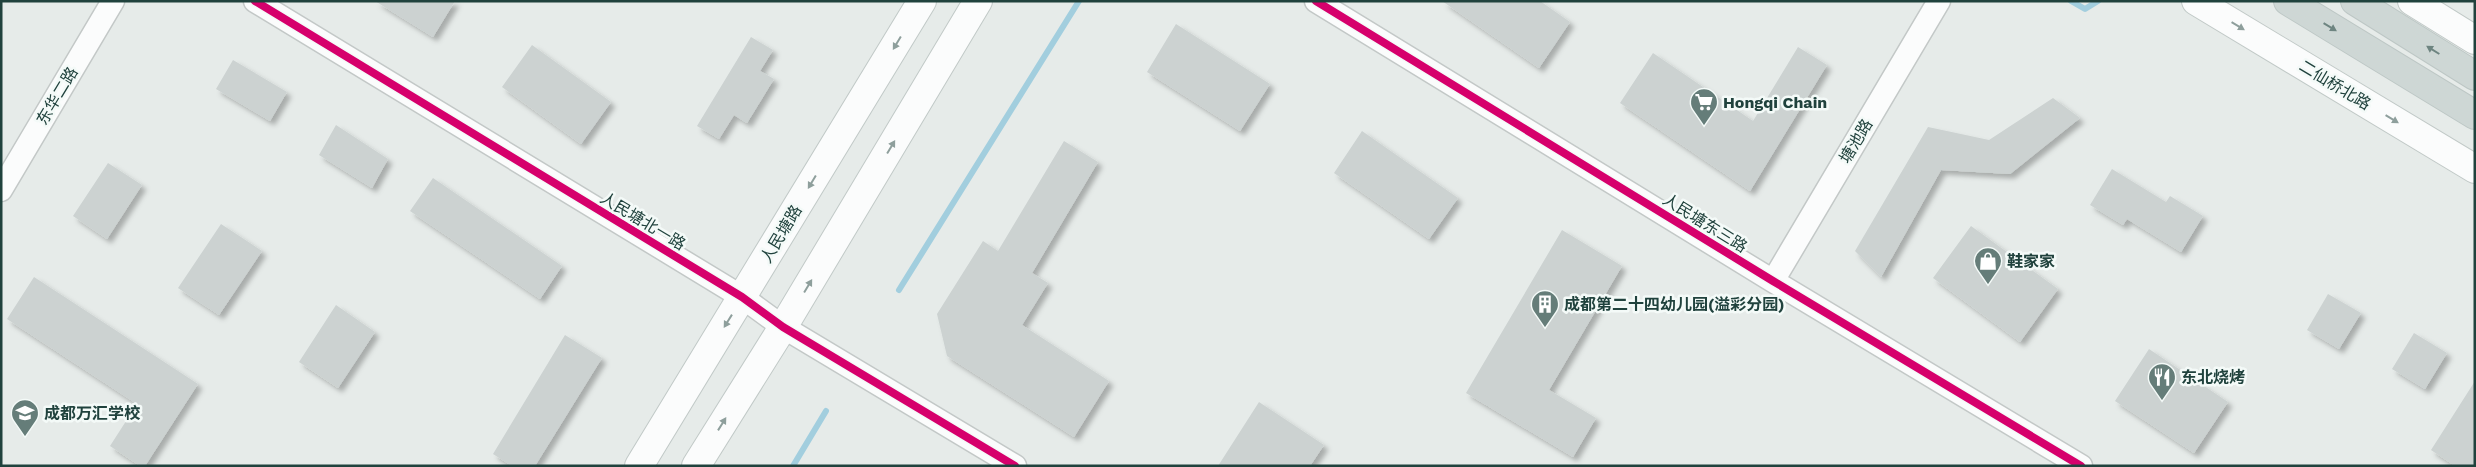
<svg xmlns="http://www.w3.org/2000/svg" width="2476" height="467" font-family="'Work Sans','Noto Sans SC',sans-serif">
  <style>
    .lines { fill: none; stroke-linecap: round; stroke-linejoin: round }
    .stream { stroke: #a2cede; stroke-width: 6 }
    .building { fill: #ccd2d1; filter: url(#shadow) }
    .street-casing { stroke: #c3c8c7; stroke-width: 25 }
    .secondary-casing { stroke: #c1c9c7; stroke-width: 30 }
    .primary-casing { stroke: #bdc7c5; stroke-width: 30 }
    .street { stroke: #fbfcfc; stroke-width: 22 }
    .secondary { stroke: #fbfcfc; stroke-width: 28 }
    .primary { stroke: #ced7d5; stroke-width: 28 }
    .cycleway-casing { stroke: #f4faf8; stroke-width: 11 }
    .cycleway { stroke: #d6006c; stroke-width: 8 }
    .oneway { fill: #8e9f9c }
    .oneway2 { fill: #6e8581 }
    .labels { text-anchor: middle; dominant-baseline: central; stroke-width: 5; stroke-linejoin: round; paint-order: stroke }
    .street-label { font-size: 16px; fill: #20423d; stroke: #f4faf8 }
    .poi-label { font-size: 16px; font-weight: bold; fill: #20423d; stroke: #f4faf8; text-anchor: start }
  </style>
  <defs>
    <filter id="shadow"><feDropShadow dx="4.5" dy="4.5" stdDeviation="2.5" flood-color="#0004"/></filter>
  </defs>
  <rect width="100%" height="100%" fill="#e6ebe9"/>
  <g class="lines">
    <path class="stream" d="M2071 1 2085 9 2098 1
      M899 290 1079 1
      M793 466 826 411"/>
  </g>
  <path class="building" d="M375 1H455L433 37Z
    M1442 1H1540L1570 22 1539 68Z
    M1176 24 1270 84 1240 131 1147 72Z
    M751 37 773 50 760 71 774 79 747 123 734 115 719 139 697 126Z
    M532 45 611 102 581 144 502 87Z
    M1798 47 1827 65 1750 191 1620 103 1653 53 1753 121Z
    M233 60 287 92 270 121 216 89Z
    M2053 98 2080 118 2010 174 1941 170 1881 277 1855 251 1928 127 1989 140Z
    M336 125 388 159 372 188 319 155Z
    M1362 131 1458 198 1429 239 1334 173Z
    M1064 141 1098 162 1032 273 1048 283 1022 325 1109 381 1074 437 947 356 937 314 983 241 998 251Z
    M108 163 142 185 107 239 73 216Z
    M2112 169 2166 202 2170 196 2203 216 2181 252 2127 219 2123 225 2090 205Z
    M433 178 562 266 540 299 410 211Z
    M221 224 262 251 219 315 178 288Z
    M1971 226 2058 289 2020 342 1933 278Z
    M1562 230 1622 266 1549 390 1596 418 1573 457 1466 393Z
    M34 277 198 384 145 466H140L110 446 137 404 7 319Z
    M2328 294 2361 313 2339 349 2307 330Z
    M336 305 375 332 338 388 299 362Z
    M2414 333 2447 353 2425 389 2392 369Z
    M565 335 602 358 535 466H512L493 454Z
    M2149 349 2228 402 2194 453 2115 401Z
    M2475 381V466H2455L2431 450Z
    M1259 402 1324 445 1310 466H1218Z"/>
  <g class="lines">
    <g class="street-casing">
      <path id="street" d="M255 1 742 297 783 327 1015 466
        M1316 1 1773 281 2081 466
        M1 190 113 1
        M1773 281 1939 1"/>
    </g>
    <g class="secondary-casing">
      <path id="secondary" d="M2196 1 2475 169
        M2412 1 2475 40
        M639 466 922 1
        M696 466 783 327 978 1"/>
    </g>
    <g class="primary-casing">
      <path id="primary" d="M2288 1 2475 115
        M2355 1 2475 76"/>
    </g>
    <use href="#street" class="street"/>
    <use href="#secondary" class="secondary"/>
    <use href="#primary" class="primary"/>
    <g class="cycleway-casing">
      <path id="cycleway" d="M255 1 742 297 783 327 1015 466
        M1316 1 1773 281 2081 466"/>
    </g>
    <use href="#cycleway" class="cycleway"/>
  </g>
  <defs><path id="oneway-solid" d="M-6-.8H1V-3.2L6.5 0L1 3.2V.8H-6Z" transform="scale(1.25)"/></defs>
  <g class="oneway">
    <use href="#oneway-solid" transform="translate(2238 26) rotate(31)"/>
    <use href="#oneway-solid" transform="translate(897 43) rotate(121)"/>
    <use href="#oneway-solid" transform="translate(2392 119) rotate(31)"/>
    <use href="#oneway-solid" transform="translate(891 147) rotate(-59)"/>
    <use href="#oneway-solid" transform="translate(812 182) rotate(121)"/>
    <use href="#oneway-solid" transform="translate(808 286) rotate(-59)"/>
    <use href="#oneway-solid" transform="translate(728 321) rotate(122)"/>
    <use href="#oneway-solid" transform="translate(722 424) rotate(-58)"/>
  </g>
  <g class="oneway2">
    <use href="#oneway-solid" transform="translate(2330 27) rotate(31)"/>
    <use href="#oneway-solid" transform="translate(2433 50) rotate(-148)"/>
  </g>
  <defs>
    <g id="supermarket-pin" transform="scale(1.4375)"><path d="M0 17L-7.5 6A9.5 9.5 0 1 1 7.5 6Z" fill="#657d79" stroke="#f4faf8"/><path d="M-6-5.5h2.5l.6 2H6L4.5 2H-2.5L-4.4-4H-6ZM-1.5 3.2a1.3 1.3 0 1 0 .1 0ZM3 3.2a1.3 1.3 0 1 0 .1 0Z" fill="#fff"/></g>
    <g id="shop-pin" transform="scale(1.4375)"><path d="M0 17L-7.5 6A9.5 9.5 0 1 1 7.5 6Z" fill="#657d79" stroke="#f4faf8"/><path d="M-5-2.5h2.3a2.7 3.5 0 0 1 5.4 0H5L5.5 6h-11ZM-1.5-2.5h3a1.5 2.3 0 0 0-3 0Z" fill="#fff"/></g>
    <g id="building-pin" transform="scale(1.4375)"><path d="M0 17L-7.5 6A9.5 9.5 0 1 1 7.5 6Z" fill="#657d79" stroke="#f4faf8"/><path d="M-4-6H4V6H1V3H-1V6H-4ZM-2.5-4.3h1.7v1.8h-1.7ZM.8-4.3h1.7v1.8H.8ZM-2.5-1h1.7V.8h-1.7ZM.8-1h1.7V.8H.8Z" fill="#fff"/></g>
    <g id="restaurant-pin" transform="scale(1.4375)"><path d="M0 17L-7.5 6A9.5 9.5 0 1 1 7.5 6Z" fill="#657d79" stroke="#f4faf8"/><path d="M-5-6h1v4h1v-4h1v4h1v-4h1v5L-1.5 .5V6h-2V.5L-5-1ZM5-6V6H3V1.5H1.5Q1.5-4 5-6Z" fill="#fff"/></g>
    <g id="school-pin" transform="scale(1.4375)"><path d="M0 17L-7.5 6A9.5 9.5 0 1 1 7.5 6Z" fill="#657d79" stroke="#f4faf8"/><path d="M0-5L7-2L0 1L-7-2ZM-4 1L0 2.5L4 1V4Q0 6-4 4Z" fill="#fff"/></g>
  </defs>
  <g fill-rule="evenodd">
    <use href="#supermarket-pin" x="1704" y="102"/>
    <use href="#shop-pin" x="1988" y="261"/>
    <use href="#building-pin" x="1545" y="304"/>
    <use href="#restaurant-pin" x="2162" y="377"/>
    <use href="#school-pin" x="25" y="413"/>
  </g>
  <g class="labels">
    <g class="street-label">
      <text transform="translate(2335 85) rotate(31)">二仙桥北路</text>
      <text transform="translate(57 96) rotate(-59)">东华二路</text>
      <text transform="translate(1856 141) rotate(-59)">塘池路</text>
      <text transform="translate(643 221) rotate(31)">人民塘北一路</text>
      <text transform="translate(1705 223) rotate(32)">人民塘东三路</text>
      <text transform="translate(781 234) rotate(-59)">人民塘路</text>
    </g>
    <g class="poi-label">
      <text x="1723" y="102">Hongqi Chain</text>
      <text x="2007" y="261">鞋家家</text>
      <text x="1564" y="304">成都第二十四幼儿园(溢彩分园)</text>
      <text x="2181" y="377">东北烧烤</text>
      <text x="44" y="413">成都万汇学校</text>
    </g>
  </g>
  <rect width="2476" height="467" fill="none" stroke="#20423d" stroke-width="5"/>
</svg>
